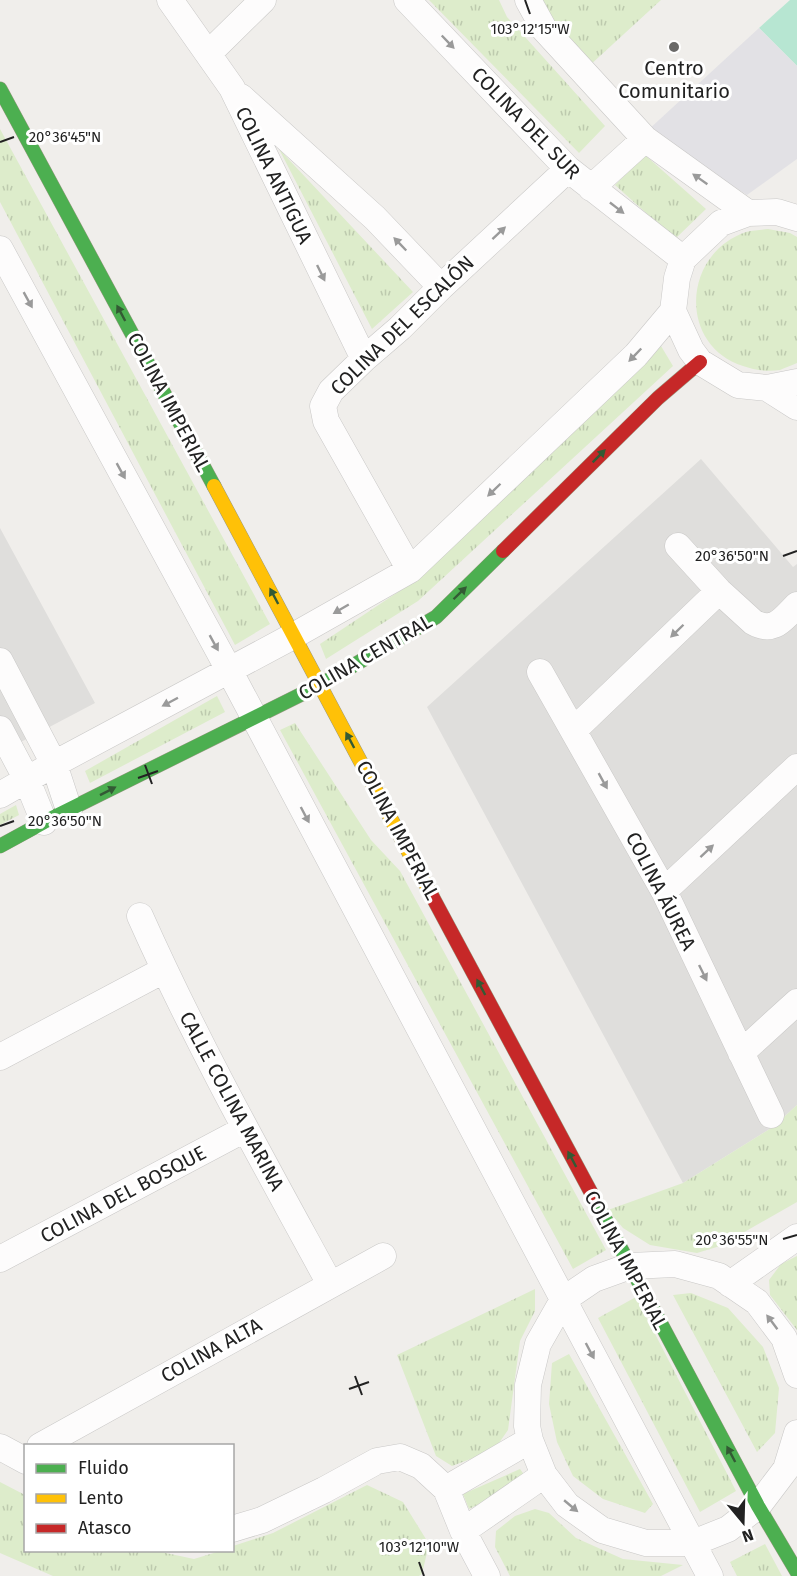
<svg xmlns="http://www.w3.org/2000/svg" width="797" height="1576" font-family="'Fira Sans',sans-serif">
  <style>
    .residential { fill: #dfdedc }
    .grass { fill: url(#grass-tufts) }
    .pitch { fill: #b7e6d2 }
    .plaza { fill: #e2e1e5 }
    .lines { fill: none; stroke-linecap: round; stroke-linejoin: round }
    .street-casing { stroke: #c9c8c7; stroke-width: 27 }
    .fast-casing { stroke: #999a82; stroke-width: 15 }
    .slow-casing { stroke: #999a82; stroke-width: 15 }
    .jam-casing { stroke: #999a82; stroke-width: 15 }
    .street { stroke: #fdfcfc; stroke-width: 26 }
    .fast { stroke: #4caf50; stroke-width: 14 }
    .slow { stroke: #ffc107; stroke-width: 14 }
    .jam { stroke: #c62828; stroke-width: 14 }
    .oneway { fill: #9a9a9a }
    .oneway2 { fill: #335a34 }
    .ticks { fill: none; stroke: #222; stroke-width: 2 }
    .poi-dot { fill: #6a6968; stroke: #fff; stroke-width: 2 }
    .labels { text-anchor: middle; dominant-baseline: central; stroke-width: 6; stroke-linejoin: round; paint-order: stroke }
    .poi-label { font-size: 20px; fill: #222; stroke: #fff }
    .street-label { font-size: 20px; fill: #222; stroke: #fff }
    .ticks-label { font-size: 15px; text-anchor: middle; fill: #222; stroke: #fff; stroke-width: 6; stroke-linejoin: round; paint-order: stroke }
  </style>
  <defs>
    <pattern id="grass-tufts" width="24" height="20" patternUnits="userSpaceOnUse" patternTransform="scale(1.5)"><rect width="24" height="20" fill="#ddeccb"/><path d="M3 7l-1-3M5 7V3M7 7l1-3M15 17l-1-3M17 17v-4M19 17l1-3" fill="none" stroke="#bdcaae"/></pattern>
  </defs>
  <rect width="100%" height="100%" fill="#f0eeeb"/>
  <path class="residential" d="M701 459 793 567 797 564V1105L773 1127 683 1183 427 707Z
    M0 528 95 703 0 753Z"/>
  <path class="grass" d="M429 0H499L507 17 605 126 579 153Z
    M539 0H661L588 67Z
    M0 129 270 624 235 645 0 202Z
    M279 149 413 292 372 329Z
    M645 155 706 209 675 239 615 185Z
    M768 229 790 233 797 237V363C792 365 785 368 780 370 767 372 754 370 743 366 678 345 682 254 746 232 753 230 761 230 768 229Z
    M661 346 673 366 418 601 326 659 320 644 410 584 646 362Z
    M217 696 225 712 90 783 85 771Z
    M295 723 371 840 400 871 606 1250 573 1269 280 730Z
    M16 805 19 815 0 825V814Z
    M797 1105V1202L720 1246 697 1253 650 1245 623 1228 608 1210 683 1183 773 1127Z
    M797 1256V1330L770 1295 769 1280 781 1264Z
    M535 1289V1311L520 1341 508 1430 494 1450 452 1466 436 1456 397 1355Z
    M691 1293 728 1308 763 1347 779 1388 775 1433 757 1452 673 1295Z
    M636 1297 736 1491 700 1512 598 1318Z
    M569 1354 653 1504 645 1513 603 1499 573 1476 557 1442 549 1404 552 1363Z
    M520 1469 528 1480 469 1509 463 1494Z
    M0 1482 25 1495 26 1550H152L194 1559 220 1551 232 1550 233 1546 273 1533 367 1485 403 1502 429 1544 422 1574 419 1576H53L0 1553Z
    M535 1509 549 1513 576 1538 623 1559 683 1565 661 1576H510L495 1547 496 1531 515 1516Z
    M765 1544 782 1576H737L730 1562Z"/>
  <path class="pitch" d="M790 0H797V66L759 28Z"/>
  <path class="plaza" d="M759 28 797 66V159L747 195 647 131Z"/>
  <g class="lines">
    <g class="street-casing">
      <path id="street" d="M170 0 232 88 364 359
        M407 0 568 169 683 259
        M528 0 544 29 645 139 748 213
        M208 54 263 0
        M241 97 375 218 441 287
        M591 188 645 139
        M797 218 777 212 748 213 721 223 683 259 677 278 673 311 691 350 700 362 738 385 767 388 797 382
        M0 249 229 670 710 1576
        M767 388 797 407
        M678 546 719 591 753 622C774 634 783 619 797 605
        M410 570 326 421 323 406 331 391 364 359 400 328 441 287 568 169
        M0 661 54 764 69 810
        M540 672 664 891 771 1115
        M0 729 27 780 44 822
        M574 730 719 591
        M0 795 54 764 295 635 410 570 636 355 673 311
        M664 891 797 767
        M140 916C196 1042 264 1163 330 1284
        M741 1053 797 1002
        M0 1057 164 970
        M0 1259 245 1129
        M730 1284 797 1237
        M797 1375 784 1338 757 1302 719 1276 675 1264 630 1266 594 1279 563 1300 538 1344 528 1385 527 1426 530 1440 544 1475 567 1505 602 1530 646 1543H693L728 1529 758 1506 786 1469 797 1433
        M40 1446 383 1256
        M0 1447 26 1461
        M446 1489 530 1440
        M232 1529 262 1520 324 1490 377 1461 400 1457 421 1466 446 1489 463 1531 487 1576
        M463 1531 544 1475"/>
    </g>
    <g class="fast-casing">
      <path id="fast" d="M0 89 214 486
        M0 846 44 822 320 685 436 617 503 551
        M595 1200 758 1506 797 1572"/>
    </g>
    <g class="slow-casing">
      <path id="slow" d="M214 486 432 896"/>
    </g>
    <g class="jam-casing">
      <path id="jam" d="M503 551 658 398 700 362
        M432 896 595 1200"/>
    </g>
    <use href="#street" class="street"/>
    <use href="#fast" class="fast"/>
    <use href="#slow" class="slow"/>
    <use href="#jam" class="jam"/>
  </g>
  <defs><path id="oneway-solid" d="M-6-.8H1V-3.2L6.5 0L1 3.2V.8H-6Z" transform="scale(1.5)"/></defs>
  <g class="oneway">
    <use href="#oneway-solid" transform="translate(448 42) rotate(46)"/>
    <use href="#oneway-solid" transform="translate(700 179) rotate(-145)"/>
    <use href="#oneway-solid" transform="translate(617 208) rotate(38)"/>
    <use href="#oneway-solid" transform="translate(499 233) rotate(-43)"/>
    <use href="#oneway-solid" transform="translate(400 244) rotate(-134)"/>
    <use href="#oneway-solid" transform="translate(321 273) rotate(64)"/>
    <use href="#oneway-solid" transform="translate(28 300) rotate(61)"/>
    <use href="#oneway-solid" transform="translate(635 355) rotate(134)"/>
    <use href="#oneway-solid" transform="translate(121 471) rotate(61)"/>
    <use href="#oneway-solid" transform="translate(494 490) rotate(136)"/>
    <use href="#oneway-solid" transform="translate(341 609) rotate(150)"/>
    <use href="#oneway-solid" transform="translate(677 631) rotate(136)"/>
    <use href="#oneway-solid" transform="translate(214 643) rotate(61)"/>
    <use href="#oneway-solid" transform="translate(170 702) rotate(152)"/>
    <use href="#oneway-solid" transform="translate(603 781) rotate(61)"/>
    <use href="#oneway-solid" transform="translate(305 815) rotate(62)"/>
    <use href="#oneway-solid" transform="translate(707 851) rotate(-43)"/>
    <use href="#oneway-solid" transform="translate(703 973) rotate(64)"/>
    <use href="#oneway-solid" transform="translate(772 1322) rotate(-127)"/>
    <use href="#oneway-solid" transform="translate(590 1351) rotate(62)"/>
    <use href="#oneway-solid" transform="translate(571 1506) rotate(40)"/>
  </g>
  <g class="oneway2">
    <use href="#oneway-solid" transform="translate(121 313) rotate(-118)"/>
    <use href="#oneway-solid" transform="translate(599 456) rotate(-45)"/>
    <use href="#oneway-solid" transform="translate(460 593) rotate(-44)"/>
    <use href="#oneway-solid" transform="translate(274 596) rotate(-118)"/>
    <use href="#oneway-solid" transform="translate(350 740) rotate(-118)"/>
    <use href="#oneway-solid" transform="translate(108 791) rotate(-27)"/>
    <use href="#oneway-solid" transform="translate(481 987) rotate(-118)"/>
    <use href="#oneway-solid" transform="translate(572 1159) rotate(-118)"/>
    <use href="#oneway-solid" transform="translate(731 1454) rotate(-118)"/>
  </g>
  <path class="ticks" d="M525 0 530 14M0 142 14 137M783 556 797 551M145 765 152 784M138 778 158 771M0 826 14 821M783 1239 797 1235M355 1376 362 1395M349 1389 369 1382M419 1562 424 1576"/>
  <circle class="poi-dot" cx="674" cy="47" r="6"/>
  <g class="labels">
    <g class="poi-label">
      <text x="674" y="68">Centro<tspan x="674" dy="23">Comunitario</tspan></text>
    </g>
    <g class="street-label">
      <text transform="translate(526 123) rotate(46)">COLINA DEL SUR</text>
      <text transform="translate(274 175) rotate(64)">COLINA ANTIGUA</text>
      <text transform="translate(402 325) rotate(-44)">COLINA DEL ESCALÓN</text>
      <text transform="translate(169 402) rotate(62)">COLINA IMPERIAL</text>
      <text transform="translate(365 657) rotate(-30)">COLINA CENTRAL</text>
      <text transform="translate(398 830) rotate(62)">COLINA IMPERIAL</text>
      <text transform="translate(661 891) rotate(63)">COLINA ÁUREA</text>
      <text transform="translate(232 1101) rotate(62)">CALLE COLINA MARINA</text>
      <text transform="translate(123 1194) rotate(-28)">COLINA DEL BOSQUE</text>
      <text transform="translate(626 1260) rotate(62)">COLINA IMPERIAL</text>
      <text transform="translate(211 1350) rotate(-29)">COLINA ALTA</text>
    </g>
  </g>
  <g class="ticks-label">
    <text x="530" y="34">103°12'15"W</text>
    <text x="65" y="142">20°36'45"N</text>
    <text x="732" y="561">20°36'50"N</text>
    <text x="65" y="826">20°36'50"N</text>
    <text x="732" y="1245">20°36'55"N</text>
    <text x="419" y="1552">103°12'10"W</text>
  </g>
  <rect x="24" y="1444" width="210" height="108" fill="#ffffff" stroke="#a7a7a7" stroke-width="1.5"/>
  <rect x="36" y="1464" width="30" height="9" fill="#4caf50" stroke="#a7a7a7" stroke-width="1.5"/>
  <text x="78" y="1474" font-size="18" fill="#222222">Fluido</text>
  <rect x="36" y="1494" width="30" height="9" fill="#ffc107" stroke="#a7a7a7" stroke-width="1.5"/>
  <text x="78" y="1504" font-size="18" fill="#222222">Lento</text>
  <rect x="36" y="1524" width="30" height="9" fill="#c62828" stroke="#a7a7a7" stroke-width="1.5"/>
  <text x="78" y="1534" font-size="18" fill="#222222">Atasco</text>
  <g transform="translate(743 1522) rotate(161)" stroke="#ffffff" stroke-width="4.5" paint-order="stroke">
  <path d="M0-4.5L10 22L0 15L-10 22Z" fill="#222222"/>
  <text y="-9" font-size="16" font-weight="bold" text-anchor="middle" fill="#222222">N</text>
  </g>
</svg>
